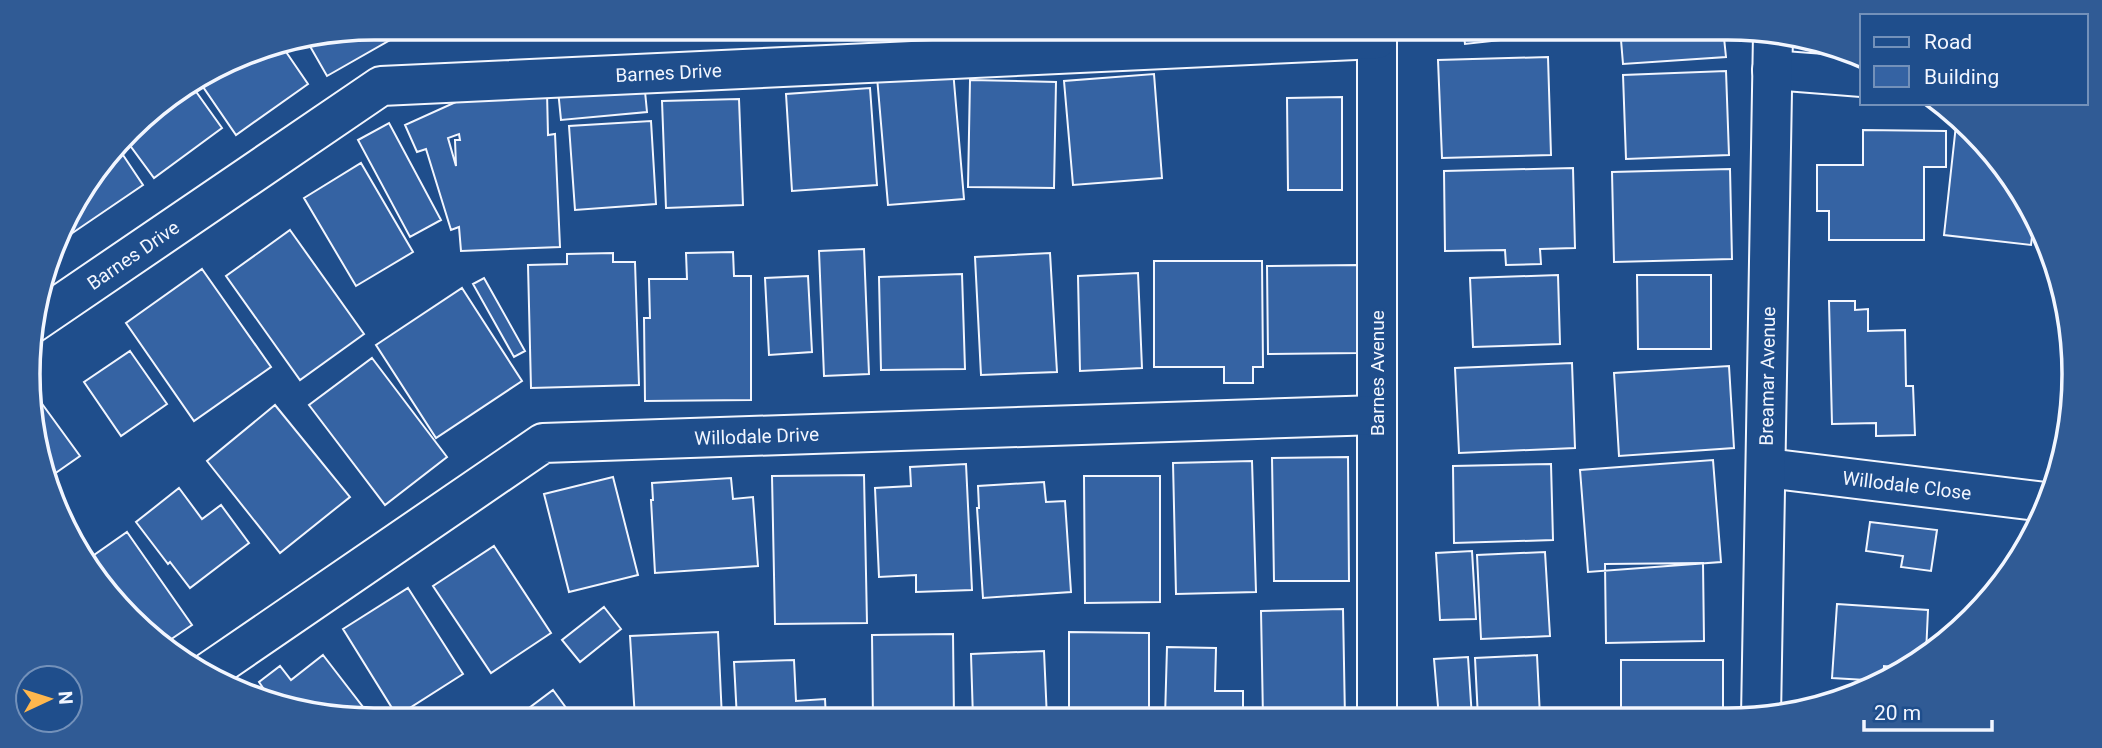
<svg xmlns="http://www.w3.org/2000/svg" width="2102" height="748" font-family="Roboto,sans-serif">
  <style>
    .building { fill: #3563a3; stroke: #f2f6ff; stroke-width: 2; fill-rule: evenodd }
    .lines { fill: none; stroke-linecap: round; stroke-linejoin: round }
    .minor-casing { stroke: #f2f6ff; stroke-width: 42 }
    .minor { stroke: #1f4e8c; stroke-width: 38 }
    .labels { text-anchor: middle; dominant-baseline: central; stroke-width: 5; stroke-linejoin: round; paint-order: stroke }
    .street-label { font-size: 19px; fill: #f2f6ff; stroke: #1f4e8c }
    .rim { fill: none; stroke: #f2f6ff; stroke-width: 3.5 }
  </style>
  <rect width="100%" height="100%" fill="#1f4e8c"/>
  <path class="building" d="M374 28H393L397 36 327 76 307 41Z
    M400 28H431L404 38Z
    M1463 28H1564L1565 33 1465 44Z
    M1620 28H1723L1726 57 1623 64Z
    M282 46 308 84 236 135 199 81 242 54Z
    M1548 57 1551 155 1442 158 1438 60Z
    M953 70 964 199 888 205 877 77Z
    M1726 71 1729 155 1626 159 1623 75Z
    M1154 74 1162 178 1073 185 1064 81Z
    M970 80 1056 82 1054 188 968 187Z
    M644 81 647 112 561 120 558 90Z
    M192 86 222 128 154 178 126 140 146 114Z
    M870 88 877 185 792 191 786 94Z
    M547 92 548 135 555 134 560 247 461 251 459 227 451 230 426 149 417 152 405 125 458 101ZM459 134 460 140H455L456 166 448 138Z
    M1342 97V190H1288L1287 98Z
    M739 99 743 205 666 208 662 101Z
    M651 121 656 204 575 210 569 126Z
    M389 123 441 220 410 237 358 140Z
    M1956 125 1962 126 2027 201 2034 220 2031 245 1944 235Z
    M1863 130 1946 131V167H1924V240H1829V211H1817V165H1863Z
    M119 149 143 185 71 234 63 223 64 221Z
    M361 163 413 252 356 286 304 198Z
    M1573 168 1575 248 1540 249 1541 264 1506 265 1505 250 1445 251 1444 171Z
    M1730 169 1732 259 1614 262 1612 172Z
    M290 230 364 334 300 380 226 276Z
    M864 249 869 374 824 376 819 251Z
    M733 252 734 276H751V400L645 401 644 318H650L649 279H687L686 253Z
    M613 253V262H635L639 385 531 388 528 265 567 264V254Z
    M1050 253 1057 372 981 375 975 257Z
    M1154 261H1262L1263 367H1253V383H1224V367H1154Z
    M1357 265V353L1268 354 1267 266Z
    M202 269 271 367 194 421 126 323Z
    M1138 273 1142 368 1080 371 1078 276Z
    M962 274 965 369 881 370 879 277Z
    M1558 275 1560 344 1473 347 1470 278Z
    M1637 275H1711V349H1638Z
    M808 276 812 352 769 355 765 278Z
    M484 278 525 351 514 357 473 284Z
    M462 288 522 381 436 438 376 345Z
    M1829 301H1855V310L1868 309V331L1905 330 1906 386H1913L1915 435 1876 436V423L1832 424Z
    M130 351 167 404 121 436 84 382Z
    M372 358 447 457 385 505 309 405Z
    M1572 363 1575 448 1459 453 1455 368Z
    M1729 366 1734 448 1619 456 1614 373Z
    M40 401 80 456 47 479 40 463 36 404Z
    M275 405 350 497 280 553 207 461Z
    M1348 457 1349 581H1274L1272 458Z
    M1713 460 1721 562 1588 572 1580 470Z
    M1252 461 1256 592 1176 594 1173 463Z
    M966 464 972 590 916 592V575L879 577 875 488 911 486 910 467Z
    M1551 464 1553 540 1454 543 1453 466Z
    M864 475 867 623 775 624 772 476Z
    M1084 476H1160V602L1085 603Z
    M613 477 638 575 569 592 544 494Z
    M731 478 733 499 753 497 758 566 655 573 651 500H653L652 483Z
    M1044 482 1046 502 1065 501 1071 592 983 598 977 508H979L978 486Z
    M179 488 202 519 221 505 249 543 190 588 170 562 168 564 136 522Z
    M1870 522 1937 530 1931 571 1901 567 1903 556 1866 551Z
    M127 532 192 625 164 644 87 567 84 562Z
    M494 546 551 633 491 673 433 586Z
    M1472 551 1476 619 1440 620 1436 553Z
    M1545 552 1550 636 1481 639 1477 555Z
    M1703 563 1704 641 1606 643 1605 564Z
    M408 588 463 674 397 716 343 629Z
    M1837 604 1928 610 1926 654 1905 668 1884 666 1883 681 1832 678Z
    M604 607 621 629 580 662 562 640Z
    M1343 609 1345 718H1263L1261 611Z
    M718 632 722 719H635L630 636Z
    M1069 632 1149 633V718L1069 719Z
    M953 634 954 719H873L872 635Z
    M1167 647 1216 648 1215 691H1243V718H1165Z
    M1044 651 1047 719H973L971 654Z
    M323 655 373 720 285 708 274 704 259 682 280 666 291 680Z
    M1537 655 1540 717 1478 718 1475 658Z
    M1468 657 1472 718H1439L1434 659Z
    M794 660 796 701 825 699 826 719H737L734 662Z
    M1621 660H1723V717H1621Z
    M553 690 575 720H513Z"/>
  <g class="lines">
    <g class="minor-casing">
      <g id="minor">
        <path d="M1377 28V718"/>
        <path d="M1772 70 1862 77"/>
        <path id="s1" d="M33 323 381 86 1377 39"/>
        <path id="s2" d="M1766 468 2046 502"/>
        <path id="s3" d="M207 673 543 443 1377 415"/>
        <path id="s4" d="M1761 717 1773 34"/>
      </g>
    </g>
    <use href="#minor" class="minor"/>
  </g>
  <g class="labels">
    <g class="street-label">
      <text stroke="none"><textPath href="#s1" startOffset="709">Barnes Drive</textPath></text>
      <text stroke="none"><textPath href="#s1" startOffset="121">Barnes Drive</textPath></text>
      <text transform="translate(1377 373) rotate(-90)">Barnes Avenue</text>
      <text stroke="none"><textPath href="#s4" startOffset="341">Breamar Avenue</textPath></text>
      <text stroke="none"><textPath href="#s3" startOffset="621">Willodale Drive</textPath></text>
      <text stroke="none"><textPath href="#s2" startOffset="142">Willodale Close</textPath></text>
    </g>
  </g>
  <path d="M0 0H2102V748H0ZM374 40H1728A334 334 0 0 1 2062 374V374A334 334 0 0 1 1728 708H374A334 334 0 0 1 40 374V374A334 334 0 0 1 374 40Z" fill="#305b95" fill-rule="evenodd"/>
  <path class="rim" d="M374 40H1728A334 334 0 0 1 2062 374V374A334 334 0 0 1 1728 708H374A334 334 0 0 1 40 374V374A334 334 0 0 1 374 40Z"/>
  <rect x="1860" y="14" width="228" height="91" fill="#1f4e8c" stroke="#7391ba" stroke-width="2"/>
  <rect x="1874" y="37" width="35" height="10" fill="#1f4e8c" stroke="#7391ba" stroke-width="2"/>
  <text x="1924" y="49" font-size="21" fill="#f2f6ff">Road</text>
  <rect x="1874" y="66" width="35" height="21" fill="#3563a3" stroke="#7391ba" stroke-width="2"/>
  <text x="1924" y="84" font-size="21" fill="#f2f6ff">Building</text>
  <g transform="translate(49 699) rotate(86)"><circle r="33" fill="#1f4e8c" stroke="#7391ba" stroke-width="2"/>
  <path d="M0-5L12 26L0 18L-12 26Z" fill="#ffb74d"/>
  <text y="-10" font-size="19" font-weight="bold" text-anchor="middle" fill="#f2f6ff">N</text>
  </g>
  <path d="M1864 720v10h128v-10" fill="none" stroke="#f2f6ff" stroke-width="3.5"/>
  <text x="1874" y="720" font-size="21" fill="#f2f6ff" stroke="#1f4e8c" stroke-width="5" paint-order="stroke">20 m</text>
</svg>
